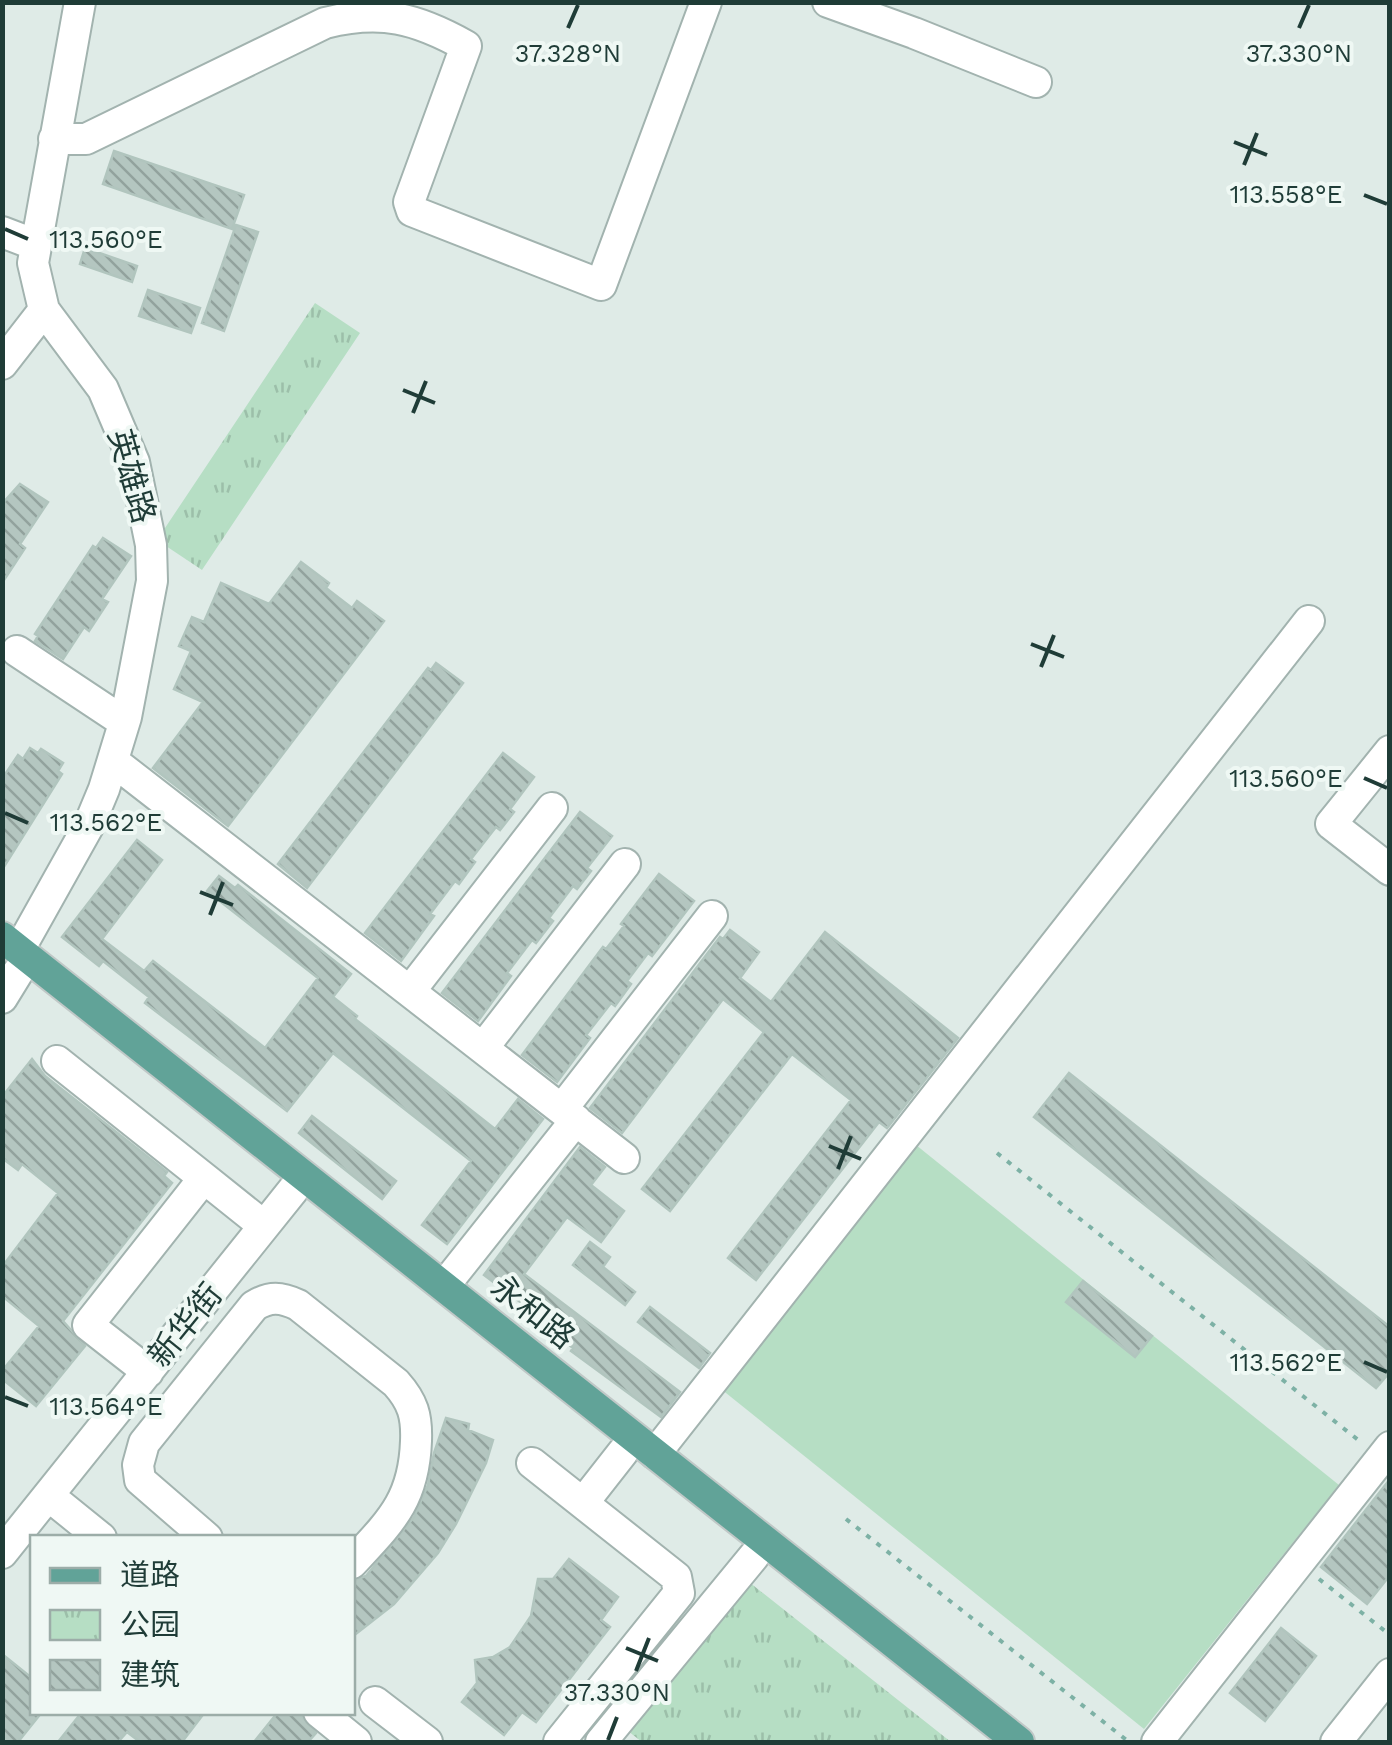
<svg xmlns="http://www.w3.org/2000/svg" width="1392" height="1745" font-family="'Work Sans','Noto Sans SC',sans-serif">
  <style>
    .grass { fill: #b6dec4 }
    .park { fill: url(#park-tufts) }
    .building { fill: url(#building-back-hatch); stroke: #b1c5be; stroke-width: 2.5 }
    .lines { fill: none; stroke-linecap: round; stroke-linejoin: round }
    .minor-casing { stroke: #a2b3af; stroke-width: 34 }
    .major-casing { stroke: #c0c8c7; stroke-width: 34 }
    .path { stroke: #7db1a5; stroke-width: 4; stroke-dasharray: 5 8; stroke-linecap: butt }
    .minor { stroke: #fff; stroke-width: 30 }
    .major { stroke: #61a398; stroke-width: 30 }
    .ticks { fill: none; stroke: #1f3c37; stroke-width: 4 }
    .labels { text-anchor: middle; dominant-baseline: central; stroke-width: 8; stroke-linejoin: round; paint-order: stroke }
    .street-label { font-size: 32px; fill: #1f3c37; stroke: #eff8f4 }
    .ticks-label { font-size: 25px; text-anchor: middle; fill: #1f3c37; stroke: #eff8f4; stroke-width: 8; stroke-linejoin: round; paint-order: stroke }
  </style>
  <defs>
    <pattern id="park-tufts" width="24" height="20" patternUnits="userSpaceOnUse" patternTransform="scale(2.5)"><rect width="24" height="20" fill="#b6dec4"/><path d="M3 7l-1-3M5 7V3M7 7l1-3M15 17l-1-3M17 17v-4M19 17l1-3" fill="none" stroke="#9cbfa9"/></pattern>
    <pattern id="building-back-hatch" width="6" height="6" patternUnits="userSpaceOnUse" patternTransform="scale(2.5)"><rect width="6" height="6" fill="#b4c6c0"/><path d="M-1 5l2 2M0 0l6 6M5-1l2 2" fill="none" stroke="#92a29d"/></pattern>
  </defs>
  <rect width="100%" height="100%" fill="#dfebe7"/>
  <path class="grass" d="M916 1145 1339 1485 1144 1729 721 1389Z"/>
  <path class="park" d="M315 303 360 333 202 570 157 540Z
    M749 1582 951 1742H642L628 1731Z"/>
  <path class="building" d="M114 151 244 195 232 229 103 184Z
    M236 225 258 232 224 331 202 323Z
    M85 248 137 266 132 282 80 264Z
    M148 290 200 308 191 333 139 316Z
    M20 484 48 502 20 544 25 548 2 583V504Z
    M103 538 131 556 102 599 108 602 89 631 84 627 63 659 35 641 38 636 35 634 93 546 96 548Z
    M301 562 329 583 326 588 352 608 357 601 384 621 228 826 153 768 203 702 174 689 191 651 179 646 192 617 204 622 221 583 269 604Z
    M436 663 463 683 307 888 278 864 428 668 431 670Z
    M30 748 38 753 41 749 63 763 58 771 62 774 2 870V779L18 755 23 759Z
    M503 753 534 777 510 809 514 812 500 830 496 827 471 859 475 862 459 884 455 881 430 914 434 916 401 961 365 933Z
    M580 812 612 836 587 868 591 871 577 889 573 886 549 918 553 921 536 943 532 940 507 973 511 976 478 1021 442 993Z
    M137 840 162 860 102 939 144 971 153 961 265 1048 318 978 207 891 219 876 235 888 238 885 351 974 333 997 357 1016 355 1019 495 1129 518 1099 543 1119 447 1244 422 1225 471 1161 333 1053 287 1111 145 1003 149 997 103 961 99 966 62 937Z
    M659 874 694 901 652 956 648 953 627 981 631 984 615 1006 611 1003 586 1035 590 1038 557 1082 522 1055 603 947 606 949 624 926 621 924Z
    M730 930 759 952 740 978 771 1002 825 932 958 1038 887 1128 879 1122 756 1280 728 1258 851 1100 792 1054 670 1211 642 1189 764 1032 723 999 622 1133 590 1108 720 937 723 939Z
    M32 1059 45 1076 167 1172 164 1176 172 1183 63 1321 85 1346 36 1406 2 1379V1371L39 1326 2 1296V1267L58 1193 22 1164 18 1170 2 1158V1097Z
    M1069 1073 1390 1327V1372L1376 1388 1034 1117Z
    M312 1116 396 1181 382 1199 299 1133Z
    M580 1147 605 1167 591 1185 624 1211 601 1242 567 1217 524 1274 680 1392 661 1417 571 1351 573 1348 520 1308 523 1304 484 1275Z
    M590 1242 610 1257 603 1267 635 1292 625 1305 573 1265Z
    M1083 1281 1152 1336 1135 1357 1066 1302Z
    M650 1307 710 1353 699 1368 638 1322Z
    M446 1418 469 1424 468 1430 493 1440 486 1463 456 1524 438 1553 394 1604 352 1637V1581L366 1576 414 1517 428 1485 434 1453Z
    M1390 1479V1575L1367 1604 1321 1567Z
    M569 1559 618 1597 601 1620 610 1627 536 1722 522 1712 504 1735 462 1702 477 1683 475 1660 493 1657 510 1647 531 1616 538 1579H553Z
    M1281 1628 1316 1656 1265 1721 1230 1693Z
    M2 1654 32 1678V1712H42L18 1742H2Z
    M82 1712H205L182 1742H140L127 1732 118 1742H58Z
    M278 1712H298L316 1733 308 1742H254Z"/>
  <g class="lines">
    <g class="minor-casing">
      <path id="minor" d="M828 2 914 33 1036 82
        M54 139H86L325 23C381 9 416 18 466 46L409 202 412 211 601 285 706 2
        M2 232 36 245
        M2 364 44 310
        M17 651 124 722
        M1390 751 1331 824 1390 870
        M113 761 624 1158
        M19 950 89 825 104 789 126 717 152 581 151 545 134 462 103 389 44 310 33 263 80 2
        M410 991 552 808
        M2 998 18 972
        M483 1048 625 864
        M57 1061 204 1178 88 1325 148 1372
        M562 1109 712 916
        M204 1178 264 1226
        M444 1286 576 1120
        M655 1454 1309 621
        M532 1463 676 1577 679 1593 559 1742
        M49 1496 101 1538
        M583 1503 623 1452
        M207 1538 140 1480 138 1465 144 1443 254 1306C270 1296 281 1297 298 1305L396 1383C413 1402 417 1416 416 1441 414 1500 391 1521 352 1563
        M2 1553 293 1190
        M375 1702 427 1742
        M319 1712 356 1742
        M601 1742 754 1556
        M1157 1742 1390 1447
        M1336 1742 1390 1674"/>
    </g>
    <g class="major-casing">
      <path id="major" d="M2 937 1019 1742"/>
    </g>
    <path class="path" d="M997 1153 1362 1443
      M846 1519 1129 1742
      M1319 1579 1390 1635"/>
    <use href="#minor" class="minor"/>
    <use href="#major" class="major"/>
  </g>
  <path class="ticks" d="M568 28 578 5M1299 28 1309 5M1234 142 1267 155M1244 165 1257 133M1364 195 1387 204M5 229 28 239M403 390 435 403M413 413 426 381M1031 644 1064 657M1041 667 1054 635M1364 778 1387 788M5 813 28 823M200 892 233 905M210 915 223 882M829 1146 861 1159M838 1169 851 1136M1364 1362 1387 1372M5 1397 28 1406M626 1648 658 1661M636 1671 649 1638M608 1740 617 1717"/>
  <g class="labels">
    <g class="street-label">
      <text transform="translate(132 476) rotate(74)">英雄路</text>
      <text transform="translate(533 1312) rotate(38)">永和路</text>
      <text transform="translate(185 1325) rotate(-51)">新华街</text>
    </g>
  </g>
  <g class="ticks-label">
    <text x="1299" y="62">37.330°N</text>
    <text x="568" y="62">37.328°N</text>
    <text x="1286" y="203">113.558°E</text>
    <text x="106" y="248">113.560°E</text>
    <text x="1286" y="787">113.560°E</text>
    <text x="106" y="831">113.562°E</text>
    <text x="1286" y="1371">113.562°E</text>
    <text x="106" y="1415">113.564°E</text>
    <text x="617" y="1701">37.330°N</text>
  </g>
  <rect width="1392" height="1745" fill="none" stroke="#1f3c37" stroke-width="10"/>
  <rect x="30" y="1535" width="325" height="180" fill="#eff8f4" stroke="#9cada8" stroke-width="2.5"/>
  <rect x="50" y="1568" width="50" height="15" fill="#61a398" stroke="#9cada8" stroke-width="2.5"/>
  <text x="120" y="1585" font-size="30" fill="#1f3c37">道路</text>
  <rect x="50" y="1610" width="50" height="30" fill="url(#park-tufts)" stroke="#9cada8" stroke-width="2.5"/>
  <text x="120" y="1635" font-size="30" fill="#1f3c37">公园</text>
  <rect x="50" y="1660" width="50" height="30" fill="url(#building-back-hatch)" stroke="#9cada8" stroke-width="2.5"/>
  <text x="120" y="1685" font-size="30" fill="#1f3c37">建筑</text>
</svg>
